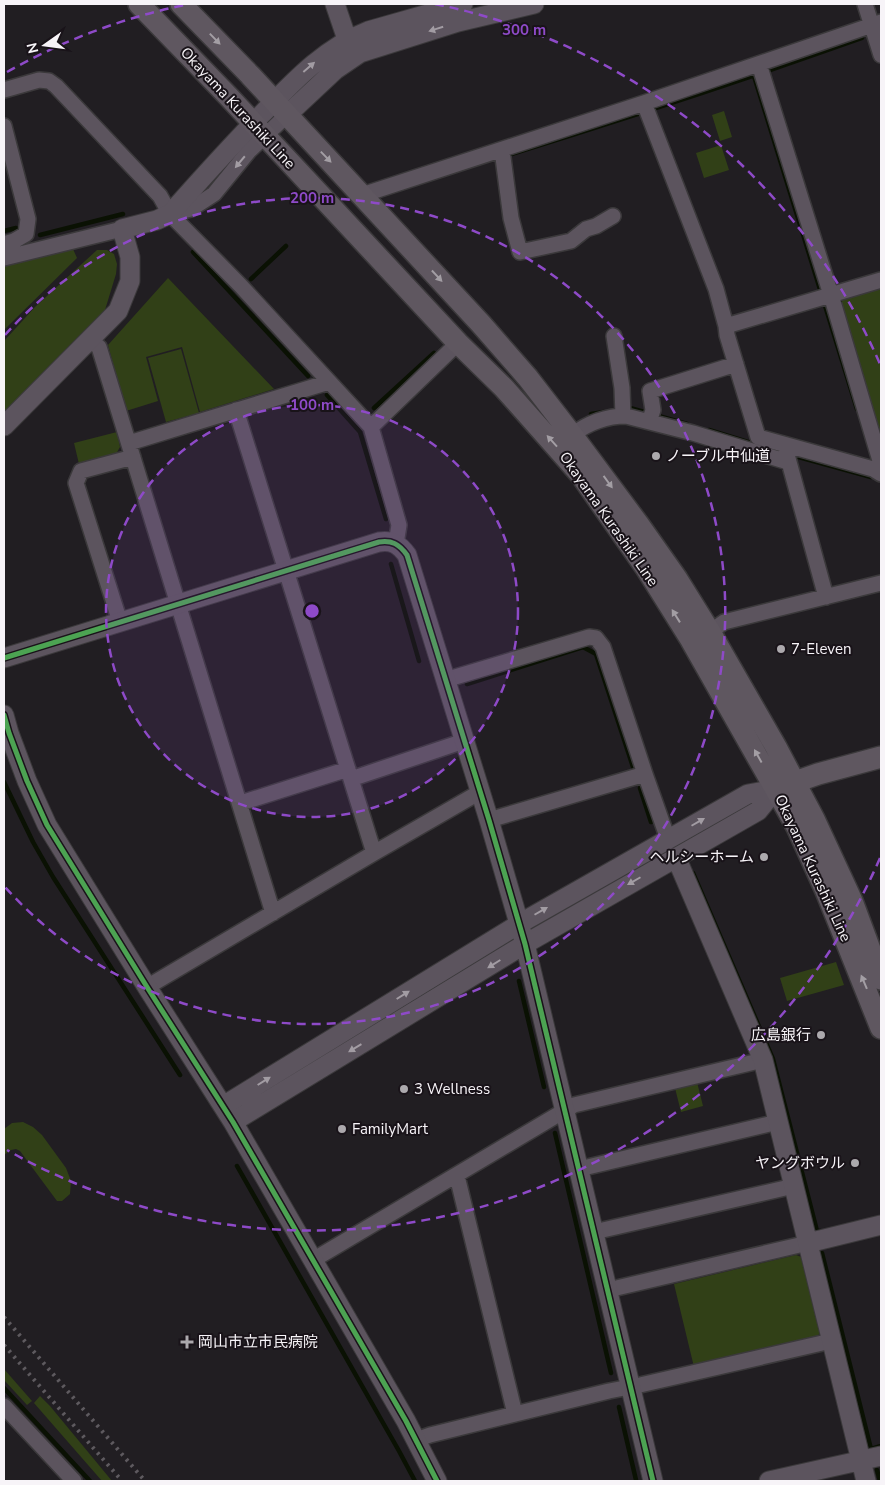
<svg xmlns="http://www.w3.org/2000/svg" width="885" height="1485" font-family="'Nunito Sans','Noto Sans JP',sans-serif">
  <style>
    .green { fill: #314017 }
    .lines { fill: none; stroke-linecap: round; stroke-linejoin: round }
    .stream { stroke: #0a1103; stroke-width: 4.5 }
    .minor-casing { stroke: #3b393b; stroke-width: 18 }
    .tertiary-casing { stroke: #3b393b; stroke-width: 21 }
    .secondary-casing { stroke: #3b393b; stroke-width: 24 }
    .minor { stroke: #5c545e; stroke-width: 15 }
    .tertiary { stroke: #5c545e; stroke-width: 19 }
    .secondary { stroke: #5f5760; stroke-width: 21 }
    .rail { stroke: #5e5a5f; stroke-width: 4; stroke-dasharray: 2.5 5; stroke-linecap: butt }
    .cycleway-casing { stroke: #191319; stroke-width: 8 }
    .cycleway { stroke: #4ca352; stroke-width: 5 }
    .oneway { fill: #a29ca3 }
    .oneway2 { fill: #a39ea4 }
    .ring { fill: none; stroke: #8e4ac8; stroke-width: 2.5; stroke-dasharray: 9 6 }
    .poi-dot { fill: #aca9ad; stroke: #191319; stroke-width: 2 }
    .labels { text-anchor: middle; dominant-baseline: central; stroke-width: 4; stroke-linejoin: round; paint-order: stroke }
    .street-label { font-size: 15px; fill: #f7f4f8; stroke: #191319 }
    .poi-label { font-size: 15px; fill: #f7f4f8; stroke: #191319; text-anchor: start }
    .centre { fill: #8e4ac8; stroke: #191319; stroke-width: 2.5 }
    .ring-label { font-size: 15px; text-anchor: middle; font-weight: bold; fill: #8e4ac8; stroke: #191319; stroke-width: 4; stroke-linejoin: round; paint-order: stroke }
  </style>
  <rect width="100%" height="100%" fill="#211e22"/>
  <path class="green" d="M724 111 732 137 720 141 712 115Z
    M721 145 729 170 704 178 696 153Z
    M73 249 77 258 4 330V266Z
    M97 250H107L114 254 117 264 116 274 105 310 85 337 4 416V341L35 307Z
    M168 278 274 389 200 412 182 347 146 357 158 401 126 411 108 345Z
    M881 286V435L840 305 844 297Z
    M181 349 199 413 166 422 148 358Z
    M117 432 120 447 116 454 79 464 74 443Z
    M836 962 844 985 787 1001 780 978Z
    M697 1082 703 1106 681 1112 675 1088Z
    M23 1122 33 1127 42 1135 66 1168 71 1181 70 1194 62 1201H57L20 1151 16 1149 11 1150 4 1155V1129L12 1123Z
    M796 1255 804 1258 821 1330 817 1338 694 1367 674 1284Z
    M4 1369 32 1401 27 1405 4 1380Z
    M40 1396 50 1406 112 1481H102L34 1403Z"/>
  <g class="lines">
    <path class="stream" d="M754 76 857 409
      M505 156C625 119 744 80 862 38
      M4 231 16 228
      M40 235 123 214
      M193 252 308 376
      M251 279 286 246
      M327 395 360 432 386 519
      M374 408 434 353
      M624 408H630L687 424
      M591 414 604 412
      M709 430 751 443
      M795 456 871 477
      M391 564 419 661
      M467 684 583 647 596 654 633 767
      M4 782 33 842 53 877 180 1075
      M640 788 651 822
      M693 873 773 1059 817 1231H820
      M519 981 544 1087
      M555 1133 611 1373
      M237 1166 399 1451 415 1481
      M822 1253 871 1449 881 1446
      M4 1388 90 1481
      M619 1407 636 1480
      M877 1470 880 1481"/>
    <g class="minor-casing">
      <path id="minor" d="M865 4 881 55
        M759 64 831 295 881 464
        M4 90 39 80 49 81 56 86 160 196 170 214 240 285 371 427 399 525 396 544
        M644 103 716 289 726 326 727 335 758 437 873 469 881 474
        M4 126 28 219 26 234 14 241 4 244
        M502 150 511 218 520 252 571 241 586 229 596 226 613 216
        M362 195 644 103 881 22
        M170 214 191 209 214 194 249 151 287 115
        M4 258 122 229
        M726 326 881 280
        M614 336 622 388 623 416
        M88 340 99 347 273 913
        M236 410 374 853
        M649 422 653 410 650 391 736 364
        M371 427 458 343
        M572 435C588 423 606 416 626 416L693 433 788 462
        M129 443 329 382
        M786 451 826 597
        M120 622 76 483 81 471 133 457
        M710 632 724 622 881 583
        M445 680 589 637 596 638 603 647 645 774 668 839
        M351 779 464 741
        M241 803 348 769
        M489 820 645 774
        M147 987 374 853 480 792
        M579 1169 778 1122
        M457 1176 515 1414
        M594 1232 794 1186
        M313 1260 574 1105 763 1060
        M608 1290 808 1243
        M4 1406 74 1481
        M416 1440 430 1435 609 1391 640 1385 831 1341"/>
    </g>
    <g class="tertiary-casing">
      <path id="tertiary" d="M335 4 351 51
        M287 115 335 70 360 53 458 22 534 4
        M4 426 118 311 130 281V257L122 229 157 220 170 214C200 180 230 147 261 115 293 82 324 48 368 31L463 4
        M4 658 379 542C392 540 399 544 407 555L489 820 525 944 653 1481
        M4 715 9 733 27 781 47 825 147 987 233 1122 406 1421 437 1481
        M676 857 763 1060 866 1481
        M223 1106 519 924 748 794 776 789
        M233 1122 525 944 758 811 776 789
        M808 1243 881 1225
        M769 1481 881 1456"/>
    </g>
    <g class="secondary-casing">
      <path id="secondary" d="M139 4 229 97 458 343 504 388 581 475 646 568 691 640 797 827 826 891 881 1028
        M181 4 250 75 481 324 528 378 572 435 639 525 677 579 710 632 776 747 814 819 852 901 881 979
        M781 787 818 774 881 757"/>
    </g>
    <use href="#minor" class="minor"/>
    <use href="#tertiary" class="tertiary"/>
    <use href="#secondary" class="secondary"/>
    <path class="rail" d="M4 1317 145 1481
      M4 1345 122 1481"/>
    <g class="cycleway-casing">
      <path id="cycleway" d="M4 658 379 542C392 540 399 544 407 555L489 820 525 944 653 1481
        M4 715 9 733 27 781 47 825 147 987 233 1122 406 1421 437 1481"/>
    </g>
    <use href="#cycleway" class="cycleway"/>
  </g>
  <defs><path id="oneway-solid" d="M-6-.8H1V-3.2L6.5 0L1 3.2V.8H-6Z" transform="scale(1.25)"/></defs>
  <g class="oneway">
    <use href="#oneway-solid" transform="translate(436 29) rotate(163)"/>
    <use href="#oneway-solid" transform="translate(309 67) rotate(-41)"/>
    <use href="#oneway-solid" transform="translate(240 162) rotate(130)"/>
    <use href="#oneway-solid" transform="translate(698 822) rotate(-30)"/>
    <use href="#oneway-solid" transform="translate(634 881) rotate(150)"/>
    <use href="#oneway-solid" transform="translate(541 911) rotate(-30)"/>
    <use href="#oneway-solid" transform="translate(494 964) rotate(148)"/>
    <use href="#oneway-solid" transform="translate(403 995) rotate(-32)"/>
    <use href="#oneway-solid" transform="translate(355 1048) rotate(149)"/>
    <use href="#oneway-solid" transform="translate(264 1081) rotate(-32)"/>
  </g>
  <g class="oneway2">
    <use href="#oneway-solid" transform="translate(215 39) rotate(46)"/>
    <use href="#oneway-solid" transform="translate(326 157) rotate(46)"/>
    <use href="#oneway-solid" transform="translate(437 276) rotate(47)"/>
    <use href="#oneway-solid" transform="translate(552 441) rotate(-132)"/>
    <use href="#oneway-solid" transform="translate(608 482) rotate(54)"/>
    <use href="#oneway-solid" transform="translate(676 616) rotate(-122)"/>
    <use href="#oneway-solid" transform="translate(758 756) rotate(-119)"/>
    <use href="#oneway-solid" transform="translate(864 982) rotate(-113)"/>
  </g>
  <circle cx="312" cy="611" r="206" fill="#8e4ac8" fill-opacity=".12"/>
  <g class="ring">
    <circle cx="312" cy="611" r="206"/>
    <path d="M5 335A413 413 0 1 1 5 887"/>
    <path d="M880 858A619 619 0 0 1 7 1150M7 72A619 619 0 0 1 189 4M435 4A619 619 0 0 1 880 364"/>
  </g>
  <g class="poi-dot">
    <circle cx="656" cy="456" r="5"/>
    <circle cx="781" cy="649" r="5"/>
    <circle cx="764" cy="857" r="5"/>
    <circle cx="821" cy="1035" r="5"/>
    <circle cx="404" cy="1089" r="5"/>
    <circle cx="342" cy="1129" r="5"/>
    <circle cx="855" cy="1163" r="5"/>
    <path d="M184.5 1334.5h5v5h5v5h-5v5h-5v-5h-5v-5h5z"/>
  </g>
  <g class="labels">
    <g class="street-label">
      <text transform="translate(238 108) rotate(47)">Okayama Kurashiki Line</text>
      <text transform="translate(609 519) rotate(55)">Okayama Kurashiki Line</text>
      <text transform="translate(813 868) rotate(65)">Okayama Kurashiki Line</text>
    </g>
    <g class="poi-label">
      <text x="666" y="456">ノーブル中仙道</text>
      <text x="791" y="649">7-Eleven</text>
      <text x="754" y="857" text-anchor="end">ヘルシーホーム</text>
      <text x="811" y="1035" text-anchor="end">広島銀行</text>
      <text x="414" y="1089">3 Wellness</text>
      <text x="352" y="1129">FamilyMart</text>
      <text x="845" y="1163" text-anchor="end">ヤングボウル</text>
      <text x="198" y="1342">岡山市立市民病院</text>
    </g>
  </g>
  <circle cx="312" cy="611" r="8" class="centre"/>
  <g class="ring-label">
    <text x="524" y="35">300 m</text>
    <text x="312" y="203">200 m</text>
    <text x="312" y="410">100 m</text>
  </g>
  <rect width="885" height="1485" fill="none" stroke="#f7f4f8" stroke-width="10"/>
  <g transform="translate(45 45) rotate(256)" stroke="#191319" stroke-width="4" paint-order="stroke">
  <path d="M0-4L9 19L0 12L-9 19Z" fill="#f7f4f8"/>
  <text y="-8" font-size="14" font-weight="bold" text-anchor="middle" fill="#f7f4f8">N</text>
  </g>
</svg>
